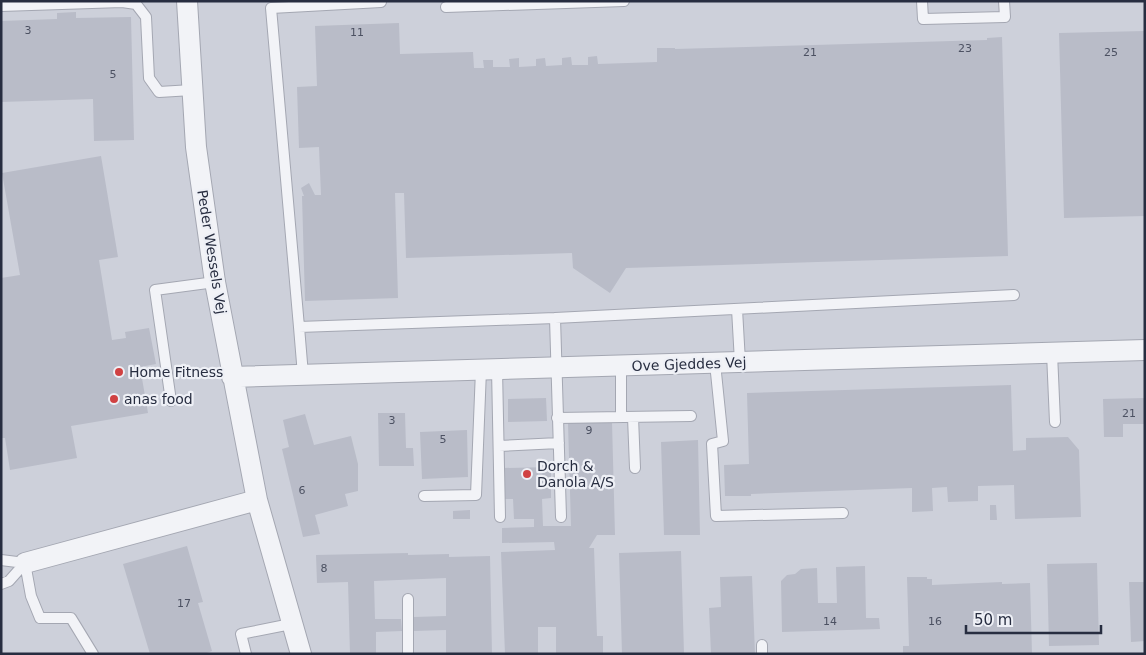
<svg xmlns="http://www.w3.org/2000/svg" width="1146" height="655" font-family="'DejaVu Sans',sans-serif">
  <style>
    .built { fill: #cdd0da }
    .building { fill: #b9bcc8 }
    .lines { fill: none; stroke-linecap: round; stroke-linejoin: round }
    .service-casing { stroke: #a4a7b2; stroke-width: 12 }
    .minor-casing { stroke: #a4a7b2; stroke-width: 22 }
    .service { stroke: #f2f3f7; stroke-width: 10 }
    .minor { stroke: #f2f3f7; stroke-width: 20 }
    .poi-dot { fill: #d04142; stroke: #eef0f6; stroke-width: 2 }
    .labels { text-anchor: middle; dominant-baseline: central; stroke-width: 4.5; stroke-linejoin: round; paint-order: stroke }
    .number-label { font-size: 11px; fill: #4c5162 }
    .street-label { font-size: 14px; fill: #272d40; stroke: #eef0f6 }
    .poi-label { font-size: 14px; fill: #272d40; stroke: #eef0f6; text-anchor: start }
  </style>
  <rect width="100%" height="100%" fill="#dfe1e8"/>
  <path class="built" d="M1 1H1145V654H1Z"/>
  <path class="building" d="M76 12V18L131 17 134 140 94 141 93 99 1 102V21L57 19V13Z
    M399 23 400 54 473 52 474 68H484L483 60H493V67H510L509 59 519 58V67L536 66V59L545 58 546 66 562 65V58L571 57 572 65H588V57L597 56 598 64 657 62V48H675V49L987 40V38L1002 37 1008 256 626 268 610 293 573 268 572 253 406 258 404 193H395L398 298 305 301 302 196H304L301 188 309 183 315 195H321L319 147 299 148 297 87 317 86 315 26Z
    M1145 31V216L1064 218 1059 33Z
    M101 156 118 257 99 260 112 340 126 338 125 332 149 328 156 364 140 367 148 413 71 426 77 458 10 470 5 438H1V278L20 275 2 173Z
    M1011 385 1013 451 1026 450V438L1068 437 1079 450 1081 517 1015 519 1014 485 978 486V501L948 502 947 487 932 488 933 511 912 512V488L751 494V496H725L724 465 749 464 747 393Z
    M546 398 547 421 508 422V399Z
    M1145 398V424H1123V437H1104L1103 399Z
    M378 413H405L406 448H413L414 466H379Z
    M305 414 314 445 351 436 358 464V491L345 494 348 506 315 515 320 534 303 537 282 449 289 447 283 420Z
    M612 422 615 535H597L589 548H594L597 636H603V654H556V627H538V654H505L501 552 555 550 554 542 502 543V528L534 527V519H514L513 499H504L503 468 551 467V498L542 499 543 526H571L568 423Z
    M467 430 468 477 422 479 420 432Z
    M698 440 700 535H664L661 442Z
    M990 505H996L997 520H990Z
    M470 510V519H453V511Z
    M187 546 203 602 198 603 212 651 204 654H150L123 564Z
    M681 551 684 654H622L619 553Z
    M408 553V555L449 554V557L490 556 492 654H446V630L414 631V617L446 616V578L374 581 375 619H401L402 631 376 632V654H350L348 582 317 583 316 555Z
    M1097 563 1099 645 1049 646 1047 564Z
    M865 566 866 618H879L880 629 782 632 781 581 787 575 795 574 801 569 817 568 818 603H837L836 567Z
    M752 576 755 654H711L709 608 721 607 720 577Z
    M907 577H927V579H932V585L1002 582V584L1030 583 1032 654H903V646H909Z
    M1129 582H1145V641L1131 642Z"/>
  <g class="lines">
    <g class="service-casing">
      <path id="service" d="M922 1 923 19 1005 17 1004 1
        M1 6 122 2 136 4 146 17 149 78 159 92 192 90
        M446 7 624 1
        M737 309 740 362
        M299 327 271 8 381 2
        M1052 353 1055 422
        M715 363 723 441 712 444 716 516 843 513
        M621 366V417
        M497 369 500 517
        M303 375 299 327 555 318
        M171 401 155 290 215 282
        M633 417 635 468
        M557 418 691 416
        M499 446 559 443
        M424 496 476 495 481 370
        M561 517 555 318 1014 295
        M1 560 25 563
        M25 563 31 596 40 618H71L93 654
        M1 584 9 581 25 563
        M408 599V654
        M762 645V654
        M246 654 241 634 291 624"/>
    </g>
    <g class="minor-casing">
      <path id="minor" d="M187 1 196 147 215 282 257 500 301 654
        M232 377 1145 350
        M25 563 257 500"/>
    </g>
    <use href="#service" class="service"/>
    <use href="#minor" class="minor"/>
  </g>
  <g class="poi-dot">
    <circle cx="119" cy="372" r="5"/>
    <circle cx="114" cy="399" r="5"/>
    <circle cx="527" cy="474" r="5"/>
  </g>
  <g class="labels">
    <g class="number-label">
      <text x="28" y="30">3</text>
      <text x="357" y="32">11</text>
      <text x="965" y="48">23</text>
      <text x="810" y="52">21</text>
      <text x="1111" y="52">25</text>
      <text x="113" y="74">5</text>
      <text x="1129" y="413">21</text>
      <text x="392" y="420">3</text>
      <text x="589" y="430">9</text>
      <text x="443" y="439">5</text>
      <text x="302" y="490">6</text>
      <text x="324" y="568">8</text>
      <text x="184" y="603">17</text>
      <text x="830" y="621">14</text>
      <text x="935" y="621">16</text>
    </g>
    <g class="street-label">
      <text transform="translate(212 252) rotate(81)">Peder Wessels Vej</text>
      <text transform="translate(689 364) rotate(-2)">Ove Gjeddes Vej</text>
    </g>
    <g class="poi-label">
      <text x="129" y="372">Home Fitness</text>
      <text x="124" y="399">anas food</text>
      <text x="537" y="466">Dorch &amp;<tspan x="537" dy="16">Danola A/S</tspan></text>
    </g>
  </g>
  <rect width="1146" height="655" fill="none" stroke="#272d40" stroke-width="5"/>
  <path d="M966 625v8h135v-8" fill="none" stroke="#272d40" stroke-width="2.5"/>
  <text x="974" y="625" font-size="15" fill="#272d40" stroke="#eef0f6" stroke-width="4" paint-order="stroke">50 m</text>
</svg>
